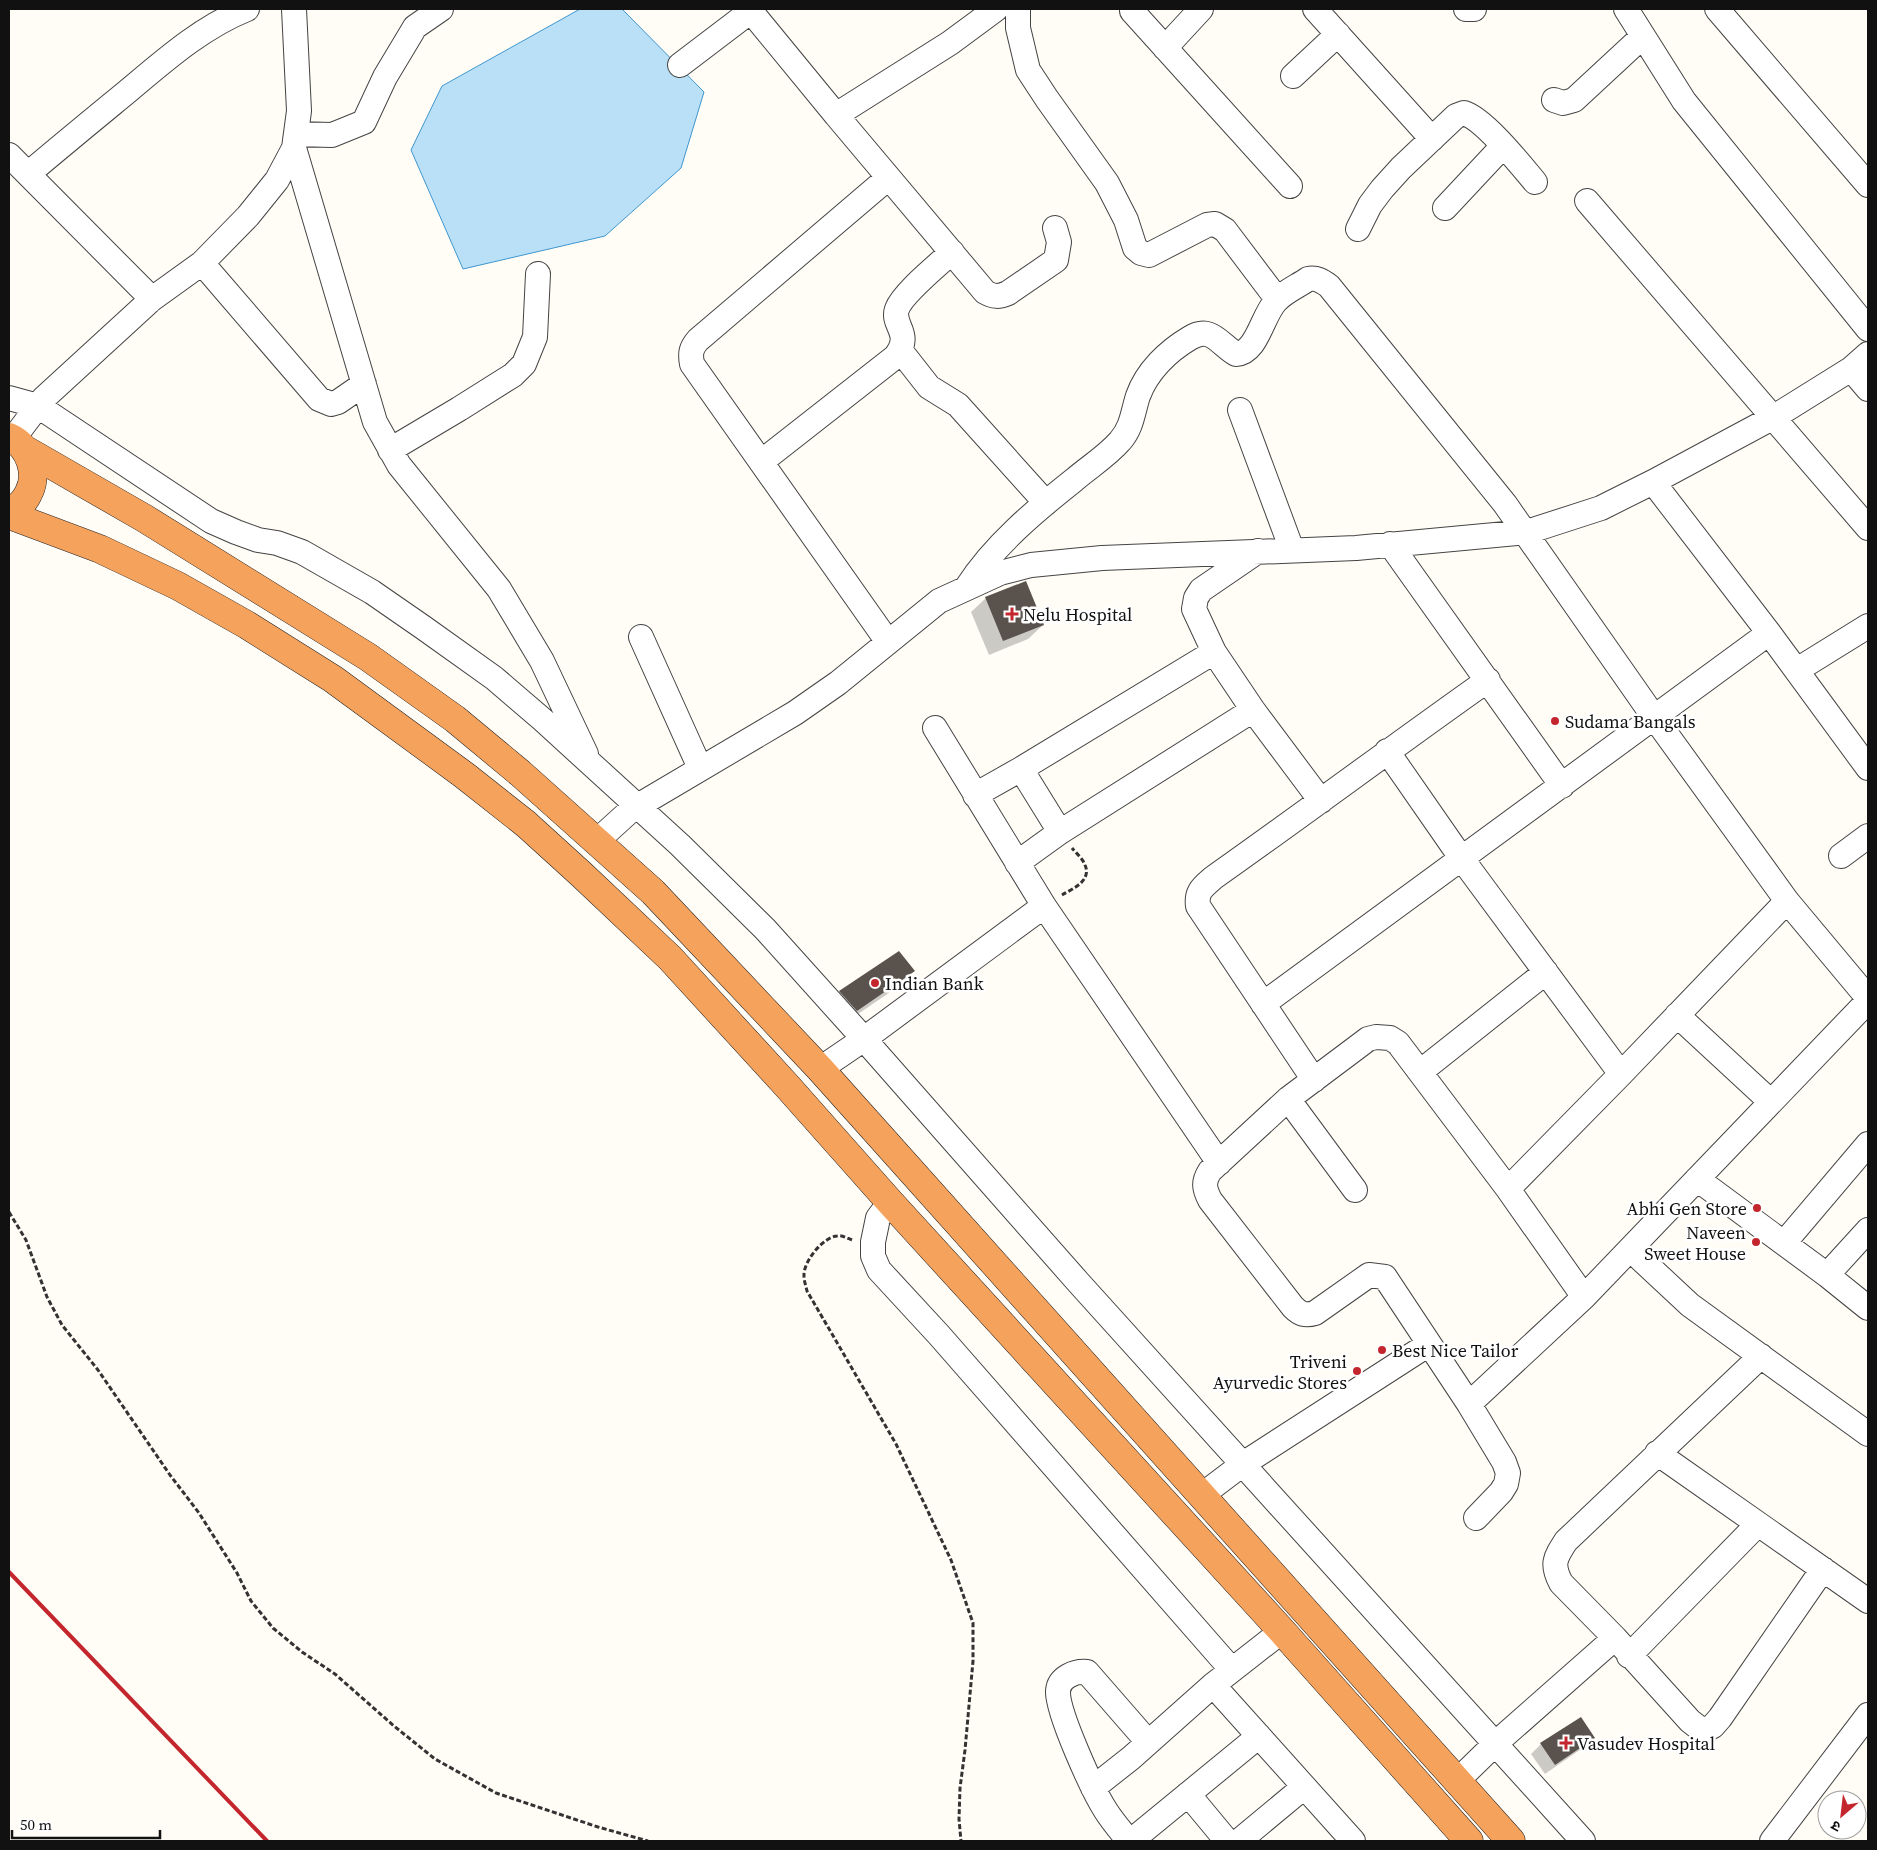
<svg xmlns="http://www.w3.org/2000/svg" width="1877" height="1850" font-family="'Source Serif 4','Noto Sans Devanagari',serif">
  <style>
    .water { fill: #b9e0f7; stroke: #3f96cf }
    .shadow { fill: #0003 }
    .building { fill: #5a524d }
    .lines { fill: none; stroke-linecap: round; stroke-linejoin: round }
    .minor-casing { stroke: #444; stroke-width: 26 }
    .highway-casing { stroke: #222; stroke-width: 29 }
    .path { stroke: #333; stroke-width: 3; stroke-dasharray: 5 2.5; stroke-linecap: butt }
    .minor { stroke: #fff; stroke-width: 24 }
    .highway { stroke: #f5a25d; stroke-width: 28 }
    .rail { stroke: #c4262e; stroke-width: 4 }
    .poi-dot { fill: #c4262e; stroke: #fff; stroke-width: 2 }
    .labels { text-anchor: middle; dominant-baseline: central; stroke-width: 5; stroke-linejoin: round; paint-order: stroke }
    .poi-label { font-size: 18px; fill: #111; stroke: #fff; text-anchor: start }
  </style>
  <rect width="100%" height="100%" fill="#fffdf5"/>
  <path class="water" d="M580 9H622L704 92 681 168 605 236 463 269 411 150 442 86Z"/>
  <path class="shadow" d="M986 598 1043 625 1028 639 989 655 971 612Z
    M913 971 899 986 842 1025 826 1007 840 992Z
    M1593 1738 1584 1747 1545 1774 1531 1754 1541 1744Z"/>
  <path class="building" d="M1026 581 1044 625 1003 641 985 597Z
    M899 951 915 971 857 1011 839 991Z
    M1581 1717 1595 1738 1555 1765 1540 1743Z"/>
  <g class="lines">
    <g class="minor-casing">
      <path id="minor" d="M749 9 836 115 950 43 996 9
        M1018 9V28L1028 70 1047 99 1107 183 1126 220 1135 248 1141 253 1149 255 1207 225 1215 224 1225 230 1277 299
        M1315 9 1432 139
        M1466 9H1474
        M1626 9 1684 101 1868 329
        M1717 9 1868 185
        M1132 11 1290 186
        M1165 48 1201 9
        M680 65 751 11
        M1293 76 1338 34
        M1554 100 1563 103 1574 100 1643 36
        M836 115 985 292C994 297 999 297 1008 293L1056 260 1059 242 1055 228
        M296 134 332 135 364 122 385 77 415 27 441 9
        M294 148 375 422 399 465 499 589 542 661 586 754
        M9 155 152 299
        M28 174C61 146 94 119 128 91 165 60 202 27 247 9
        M1587 201 1868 528
        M1445 208 1503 146
        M1358 229 1370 205 1382 189 1401 168 1456 116 1464 113C1484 119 1520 164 1535 182
        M202 263 319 399 331 404 338 402 364 384
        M900 350 929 387 958 405 1046 503
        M1851 369 1868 389
        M9 398 38 406 211 521 236 532 258 540 277 543 302 552 372 592 424 628 494 678 543 720 680 845 765 929 864 1039 1078 1282 1583 1841
        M1240 410 1292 550
        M13 439 44 398 152 299 202 263 248 216 277 180 294 148 299 111 294 9
        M390 450 459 409 513 375 524 364 535 337 538 274
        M761 462 895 357C914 333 891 326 897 309 903 293 938 265 952 252
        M1653 482 1769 633 1868 768
        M1390 544 1562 786
        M1258 551 1201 590 1196 598 1194 609 1214 652 1253 710 1321 801
        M967 587C994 545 1035 511 1074 480 1089 467 1107 456 1120 441 1132 428 1133 411 1138 396 1147 371 1168 351 1190 338 1211 325 1219 344 1236 354 1257 353 1262 316 1276 301 1284 292 1298 286 1308 279 1316 277 1322 281 1329 286L1505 504 1654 717 1787 901 1868 998
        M641 637 700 768
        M888 642 692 364C690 353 691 348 698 340L888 178
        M1797 670 1868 626
        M935 728 1044 906 1219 1163
        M1387 751 1462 859 1621 1074
        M975 795 1021 769
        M1060 832 1021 769 1214 652
        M598 840 631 810 795 713 838 683 939 601 1000 573 1031 565 1102 558 1356 548 1527 532 1601 508 1653 482 1774 417 1851 369 1868 354
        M1841 856 1868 836
        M1017 863 1060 832 1253 710
        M1263 1004 1769 633
        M1677 1015 1771 1102
        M820 1069 864 1039 1044 906
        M1420 1072 1546 972
        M1314 1080 1198 906C1196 891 1203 887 1213 878 1305 813 1396 745 1488 680
        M1288 1099 1355 1190
        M1697 1179 1827 1275 1868 1308
        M1508 1189 1621 1074 1787 901
        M890 1202 878 1218 873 1242V1256L879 1270 939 1335 1232 1670
        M1784 1243 1868 1144
        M1630 1249 1690 1305 1868 1434
        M1827 1275 1868 1230
        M1761 1356 1566 1541C1555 1558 1551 1564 1561 1583L1615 1638 1690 1721 1699 1728 1705 1730 1713 1726 1720 1718 1823 1569
        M1469 1404 1584 1297 1868 1001
        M1657 1453 1868 1601
        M1202 1495 1243 1464 1429 1344
        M1476 1518 1501 1492 1506 1484 1508 1473 1504 1462 1469 1404 1385 1277 1369 1275 1315 1313C1305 1316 1300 1314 1293 1307L1210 1200C1204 1188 1203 1182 1210 1171L1288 1099 1368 1039 1376 1037 1390 1038 1398 1043 1508 1189 1584 1297
        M1629 1656 1758 1524
        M1213 1685 1353 1841
        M1457 1781 1496 1743 1615 1638
        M1093 1788 1131 1758 1213 1685 1282 1631
        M1188 1794 1227 1841
        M1129 1841C1121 1831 1113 1822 1106 1811 1093 1791 1057 1712 1058 1691 1059 1677 1075 1671 1087 1672L1148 1742
        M1131 1841 1259 1736
        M1239 1841 1304 1787
        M1772 1841 1868 1715"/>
    </g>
    <g class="highway-casing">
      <path id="highway" d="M9 437C30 446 39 475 28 494 24 503 17 508 9 513
        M24 449 144 518 368 657 455 719 520 773 653 892 820 1069 1511 1841
        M9 515 100 549 178 586 247 625 333 679 464 775 526 824 581 874 670 958 788 1087 890 1202 1282 1631 1469 1841"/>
    </g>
    <path class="path" d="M1062 895C1072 889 1092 881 1085 865 1083 859 1076 853 1072 848
      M9 1212 26 1240 47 1297 62 1325 98 1370 170 1475 199 1513 237 1573 251 1601 273 1628 302 1652 335 1674 394 1726 435 1759 496 1793 598 1827 648 1841
      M852 1240C847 1238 842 1235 837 1236 823 1237 803 1262 804 1276 804 1281 806 1286 807 1291L896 1444 951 1560 973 1623V1661L965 1750 960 1788 959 1819 961 1841"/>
    <use href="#minor" class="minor"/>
    <use href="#highway" class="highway"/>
    <path class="rail" d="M9 1572 267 1841"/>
  </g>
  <g class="poi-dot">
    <path d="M1009.5 606.5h5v5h5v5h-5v5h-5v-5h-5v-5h5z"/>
    <circle cx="1555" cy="721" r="5"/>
    <circle cx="875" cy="983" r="5"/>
    <circle cx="1757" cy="1208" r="5"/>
    <circle cx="1756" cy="1242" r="5"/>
    <circle cx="1382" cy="1350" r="5"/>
    <circle cx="1357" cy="1371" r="5"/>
    <path d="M1563.5 1735.5h5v5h5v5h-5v5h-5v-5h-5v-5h5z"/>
  </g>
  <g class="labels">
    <g class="poi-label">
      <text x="1023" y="614">Nelu Hospital</text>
      <text x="1565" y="721">Sudama Bangals</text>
      <text x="885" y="983">Indian Bank</text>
      <text x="1747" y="1208" text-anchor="end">Abhi Gen Store</text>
      <text x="1746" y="1232" text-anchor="end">Naveen<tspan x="1746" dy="21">Sweet House</tspan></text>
      <text x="1392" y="1350">Best Nice Tailor</text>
      <text x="1347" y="1361" text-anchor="end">Triveni<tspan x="1347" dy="21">Ayurvedic Stores</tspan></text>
      <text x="1577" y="1743">Vasudev Hospital</text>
    </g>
  </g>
  <rect width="1877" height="1850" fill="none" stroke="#111111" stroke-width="20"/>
  <g transform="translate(1842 1815) rotate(208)"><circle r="24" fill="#ffffff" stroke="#a0a0a0"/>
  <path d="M0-4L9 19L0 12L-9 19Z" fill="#c4262e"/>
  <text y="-8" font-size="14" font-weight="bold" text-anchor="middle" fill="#111111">उ</text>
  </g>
  <path d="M12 1830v8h148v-8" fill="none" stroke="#111111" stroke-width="2.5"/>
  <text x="20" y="1830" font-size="15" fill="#111111" stroke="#ffffff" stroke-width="4" paint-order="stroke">50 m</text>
</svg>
